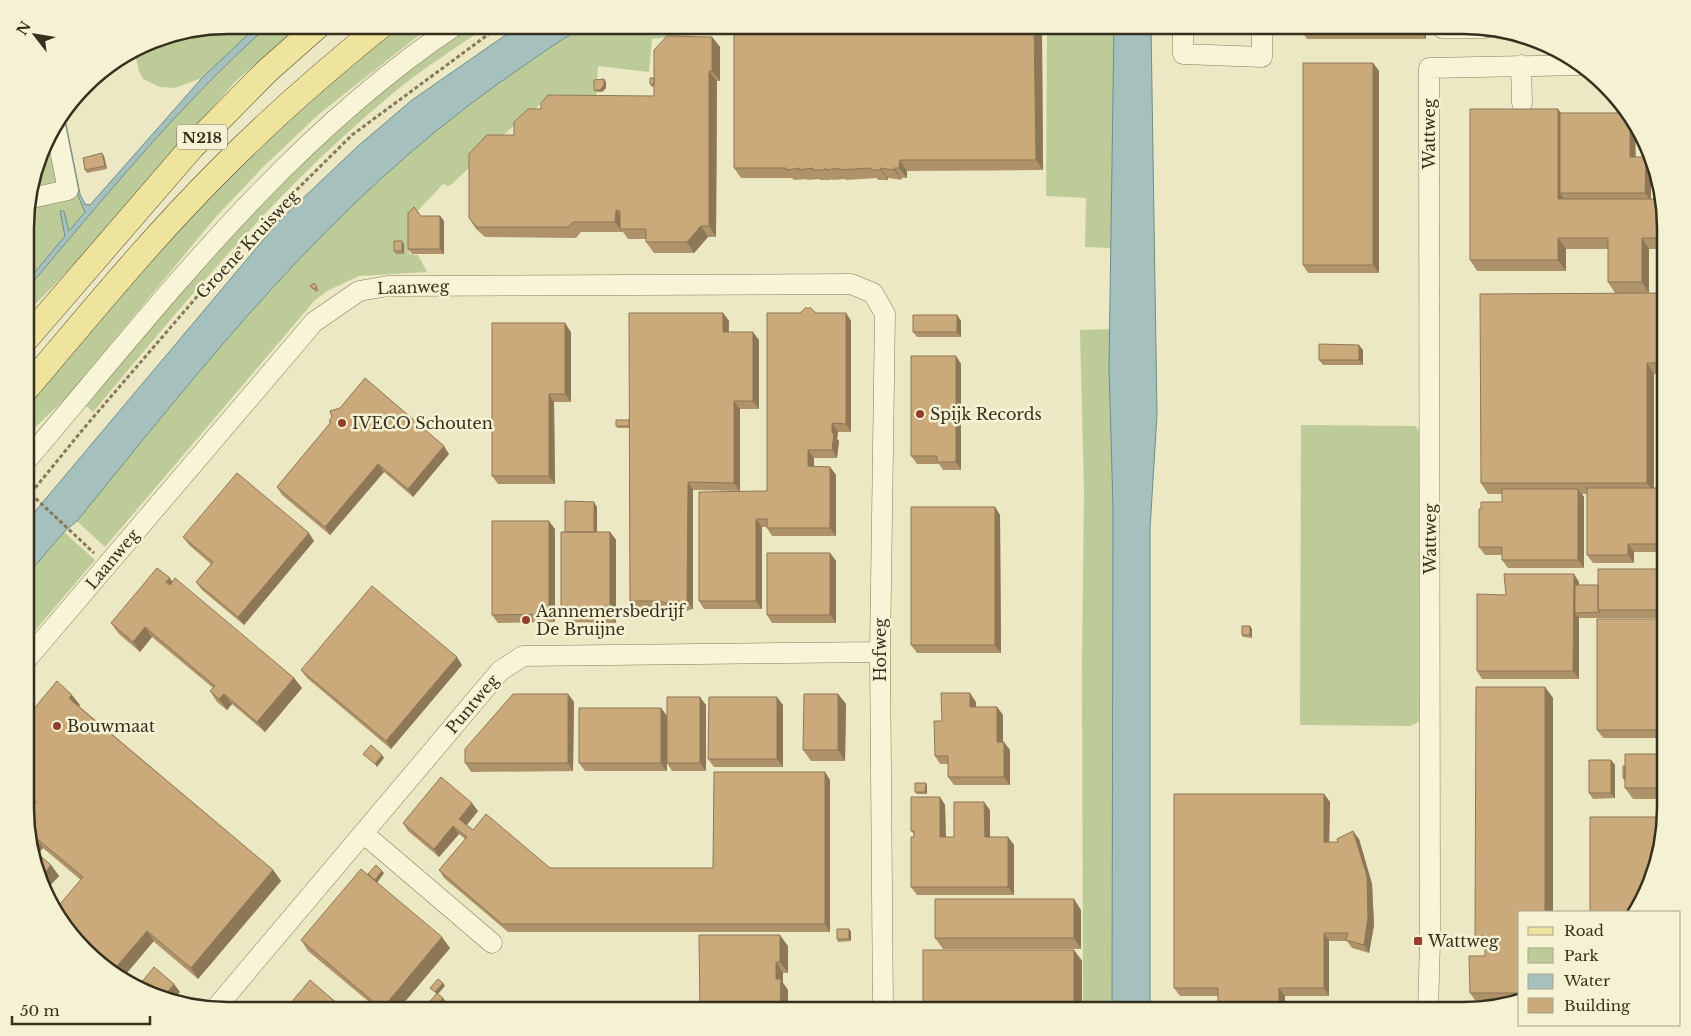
<svg xmlns="http://www.w3.org/2000/svg" width="1691" height="1036" font-family="'Libre Baskerville',serif">
  <style>
    .green { fill: #bccb98 }
    .water { fill: #a6c0bd; stroke: #6d8e8c }
    .lines { fill: none; stroke-linecap: round; stroke-linejoin: round }
    .minor-casing { stroke: #877a5b; stroke-width: 21 }
    .major-casing { stroke: #55472f; stroke-width: 26 }
    .path { stroke: #877a5b; stroke-width: 3; stroke-dasharray: 4 2.5; stroke-linecap: butt }
    .minor { stroke: #f8f4d7; stroke-width: 20 }
    .major { stroke: #efe49d; stroke-width: 25 }
    .wall { fill: #ae926a }
    .shaded-wall { fill: #8d7756 }
    .building { fill: #caaa7b; stroke: #8d7756 }
    .poi-dot { fill: #943e2c; stroke: #f5f1d3; stroke-width: 2 }
    .labels { text-anchor: middle; dominant-baseline: central; stroke-width: 5; stroke-linejoin: round; paint-order: stroke }
    .shield { fill: #f5f1d3; stroke: #706954; stroke-width: 1 }
    .shield-label { font-size: 15px; font-weight: bold; fill: #372f1e }
    .street-label { font-size: 16px; fill: #372f1e; stroke: #f5f1d3 }
    .poi-label { font-size: 16px; fill: #372f1e; stroke: #f5f1d3; text-anchor: start }
    .rim { fill: none; stroke: #372f1e; stroke-width: 2.5 }
  </style>
  <rect width="100%" height="100%" fill="#ede8c4"/>
  <path class="green" d="M227 25H258L202 78 175 88 160 87 143 79 139 71 134 50 150 40Z
    M269 25H301L236 81 84 254 27 313V289C104 198 179 105 269 25Z
    M398 25H432L319 114 262 168 214 219 67 397 27 435V402L157 249 305 98Z
    M474 25H489C454 49 417 72 385 100 275 192 185 302 93 412L86 406C173 298 264 192 370 101 403 73 439 50 474 25Z
    M587 25H797L652 39 649 72 598 66 596 97 553 94 509 130 452 184 448 186 443 184 411 218 409 254 418 255 427 272 359 276 327 291 315 300 105 547 77 521C207 361 329 204 499 83 528 63 556 42 587 25Z
    M1043 25H1114L1111 248 1085 247 1086 198 1046 196 1047 35Z
    M52 130 62 182 38 192 34 177 46 138Z
    M78 196 85 212 69 231 64 211 65 236 27 282V203C40 201 68 202 78 196Z
    M1110 329 1113 507 1112 1011H1083L1082 661 1084 491 1080 330Z
    M1301 425 1415 426 1419 430V722L1410 726 1300 725Z
    M64 532 95 560 27 640V575Z"/>
  <path class="water" d="M258 25H269C179 105 104 198 27 289V282L65 236 60 211H64L69 231 85 212 78 196 62 116 64 114 80 194 85 204 90 205 202 78Z
    M520 25H587C556 42 528 63 499 83 329 204 207 361 77 521L64 532 27 575V521L280 220 358 146 412 100Z
    M1114 25H1151L1157 415 1150 529V1011H1112L1113 507 1109 369Z"/>
  <g class="lines">
    <g class="minor-casing">
      <path id="minor" d="M1183 25V54L1262 57V25
        M1442 25V28H1485
        M1521 65 1522 103
        M27 199 68 190 55 125
        M27 460C159 305 285 139 456 25
        M27 659 314 322 359 291 388 286 851 284 873 293 885 314 880 652 883 1011
        M363 833 492 943
        M215 1009 500 671 523 656 880 652
        M1428 1011 1430 942 1429 68 1582 65"/>
    </g>
    <g class="major-casing">
      <path id="major" d="M27 338 192 147 267 71 319 25
        M27 388C89 315 150 240 218 172 270 119 325 71 382 25"/>
    </g>
    <path class="path" d="M31 494 94 553
      M27 498 84 428 244 242 352 135 501 25"/>
    <use href="#minor" class="minor"/>
    <use href="#major" class="major"/>
  </g>
  <path class="wall" d="M1034 25 1042 36 1043 170 907 171V178H901L902 180 888 178V180H878L877 178 846 180 845 179 833 180 832 179 830 180H820L819 179 807 180 806 179 794 180 792 178H741L734 168Z
    M1425 25 1426 39H1307L1299 28Z
    M712 37 720 47V81H717L716 237H708L694 253H654L646 242V239H628L623 232H581L576 238 485 237 476 229 469 218 514 135 541 109 654 96V87H652L650 84 654 78Z
    M1373 63 1379 71V273H1308L1303 265Z
    M604 79 606 82V88L602 92H596L594 90Z
    M1558 109 1561 113H1627L1635 122V157H1646L1650 164 1651 167V199L1666 214V249H1649V293H1615L1608 282V249H1566V271H1477L1470 260Z
    M104 156 107 169 87 173 85 170Z
    M421 216H440L444 221V254H412L408 249Z
    M404 244V254H396L394 251Z
    M314 283 319 290 316 292 310 286Z
    M1666 293V374H1654V488H1666V552H1634V563H1593L1587 555V494H1582L1584 497V568H1508L1502 560V555H1485L1479 547 1481 509 1502 502V494H1488L1481 483Z
    M723 313 729 321V332L759 340V409H740V491L693 490V609L686 611 684 609 678 611 676 609 670 611 668 609H635L630 601 629 428H618L616 426 629 420Z
    M816 313H846L851 321V432H838L837 439 839 441 837 458H814V466L830 467 836 475V536H772L767 528V527H762V609H704L699 601 767 491Z
    M957 315 961 321V337H917L913 332Z
    M571 332V402H554L555 484H498L492 476Z
    M1363 350V365H1323L1319 360Z
    M956 356 961 364V470H943L939 464H917L911 456Z
    M329 421 449 454 413 497 384 472 330 535 282 495 277 487 330 423Z
    M597 507V532H610L616 540V623L566 622 561 614 565 532Z
    M995 507 1000 515 1001 653H917L911 645Z
    M555 529V622L498 623 492 615Z
    M183 537 314 541 244 625 202 590 196 582 211 564 189 545Z
    M830 553 836 561V623H772L767 615Z
    M1666 569V618H1579V679H1482L1477 671 1506 595 1579 582V585H1598Z
    M172 582 294 678 302 688 265 732 232 704 227 710 217 702 210 691 213 688 152 637 140 652 119 634 111 623Z
    M1666 619V738H1603L1597 730Z
    M1250 626 1252 629V638L1243 637 1242 635Z
    M462 665 391 749 307 678 301 670Z
    M1545 687 1553 698 1520 912V998L1501 1003H1477L1470 993 1485 956V946H1483L1475 936Z
    M568 694 574 702 573 771 471 772 465 763Z
    M838 694 846 704 845 761H811L803 750Z
    M976 702V707H997L1003 715V742L1010 750V785H954L948 777V764H940L935 756 942 721Z
    M80 705 79 706 273 870 281 881 198 979 43 848 38 854 51 865 59 876 47 889 27 835 34 804 27 798V717Z
    M706 705V771H672L667 763V771H585L579 763 661 708 667 716Z
    M783 705V767H714L708 759Z
    M1666 754V799H1633L1625 788V781L1623 778 1625 766Z
    M1611 760 1615 765V798L1593 799 1589 793Z
    M825 772 830 780V932H508L444 878 439 870 465 839 459 834 439 857 408 831 403 823 478 811 467 825 473 830 550 868H713Z
    M927 785V794H917L915 792Z
    M1324 794 1330 802 1329 842H1338L1359 839 1372 884 1374 925 1369 953 1352 948 1347 941H1329V996H1180L1174 988Z
    M940 797 945 805 946 837H954L990 810V837H1008L1014 845V895H917L911 887 914 837V834L911 831Z
    M384 873 377 882 450 948 397 1011H380L308 951 301 940 368 875Z
    M1081 910V949H943L935 938Z
    M849 929 851 932V941L838 942 837 939Z
    M788 946V973H783V983L788 990V1011H700Z
    M1074 950 1082 961V1011H926L923 1008Z"/>
  <path class="shaded-wall" d="M1034 25 1042 36 1043 170 1036 160Z
    M1418 25H1425L1426 39 1418 29Z
    M712 37 720 47V81L712 71Z
    M1373 63 1379 71V273L1373 265Z
    M709 71 717 81 716 237 709 226Z
    M604 79 606 82V88L602 92 600 90Z
    M1558 109 1565 120 1560 193 1566 201 1558 199Z
    M1630 116 1635 122 1636 165 1630 157Z
    M102 153 104 156 107 169 105 166Z
    M1646 157 1650 164 1651 167V201L1645 193Z
    M900 160 907 171V178L899 168Z
    M880 168 888 178V180L881 170Z
    M894 168 901 178 902 180 894 170Z
    M616 210 623 221 620 229 623 233 615 222Z
    M440 216 444 221V254L440 249Z
    M701 226 708 237 694 253 687 242Z
    M1558 238 1566 249V271L1558 260Z
    M1642 238 1649 249V293L1642 282Z
    M402 241 404 244V254L402 251Z
    M723 313 729 321 728 340 723 332Z
    M846 313 851 321V432L846 424Z
    M957 315 961 321V337L957 332Z
    M565 323 571 332V402L565 394Z
    M753 332 759 340V409L753 401Z
    M1359 345 1363 350V365L1359 360Z
    M956 356 961 364V470L956 462Z
    M1647 363 1654 374V494L1647 483Z
    M549 394 554 402 555 484 549 476Z
    M734 401 740 409V491L734 483Z
    M832 423 838 432 837 439 839 441 837 458 832 450Z
    M444 446 449 454 413 497 408 489Z
    M808 450 814 458V474L808 466Z
    M378 464 384 472 330 535 325 527Z
    M830 467 836 475V536L830 528Z
    M688 482 693 490V609L687 601Z
    M1578 489 1584 497V568L1578 560Z
    M594 502 597 507V540L594 535Z
    M995 507 1000 515 1001 653 995 645Z
    M756 519 762 527V609L756 601Z
    M549 521 555 529V622L549 614Z
    M610 532 616 540V623L610 615Z
    M309 533 314 541 244 625 238 617Z
    M1628 544 1634 552V563L1628 555Z
    M830 553 836 561V623L830 615Z
    M1574 574 1579 582V613H1575L1579 618V679L1573 671Z
    M170 578 177 589 166 582Z
    M1250 626 1252 629V638L1250 635Z
    M145 627 152 637 140 652 133 642Z
    M457 657 462 665 391 749 386 741Z
    M294 678 302 688 265 732 257 722Z
    M1545 687 1553 698V912H1545Z
    M970 693 976 702V715L970 707Z
    M224 694 232 704 227 710 219 699Z
    M568 694 574 702 573 771 568 763Z
    M838 694 846 704 845 761 838 750Z
    M72 695 80 705 77 709 69 698Z
    M700 697 706 705V771L700 763Z
    M777 697 783 705V767L777 759Z
    M997 707 1003 715V750L997 742Z
    M661 708 667 716V771L661 763Z
    M1004 742 1010 750V785L1004 777Z
    M382 755 384 758 377 767 375 764Z
    M1611 760 1615 765V798L1611 793Z
    M825 772 830 780V932L825 924Z
    M926 783 927 785V794L925 792Z
    M1324 794 1330 802 1329 851 1324 842Z
    M940 797 945 805 946 845 940 837Z
    M984 802 990 810V845L985 837Z
    M472 803 478 811 465 827 459 819Z
    M1661 817 1665 823 1664 832 1661 828Z
    M453 826 459 834 439 857 434 849Z
    M1353 831 1359 839 1372 884 1374 925 1369 953 1364 945Z
    M35 837 43 848 36 856 34 853 30 844Z
    M1008 837 1014 845V895L1008 887Z
    M51 865 59 876 47 889 42 876Z
    M273 870 281 881 198 979 191 968Z
    M382 871 384 873 377 883 375 880Z
    M1074 899 1081 910V949L1074 938Z
    M849 929 851 932V941L849 939Z
    M147 931 154 941 121 980 115 977 111 973Z
    M1324 933 1329 941V996L1324 988Z
    M780 935 788 946V973L780 962Z
    M442 937 450 948 397 1011H384L382 1009Z
    M1074 950 1082 961V1011H1074Z
    M776 962 783 973V983L788 990V1011H784L780 1006 776 979Z
    M443 983 445 986 437 995 435 992Z
    M174 984 180 992 172 1002 161 1000Z
    M1279 988 1285 996V1011H1279Z
    M443 998 447 1003 440 1011 436 1007Z
    M339 1005 343 1011H335Z"/>
  <path class="building" d="M849 25H1034L1036 160H900L899 168H894V170L880 168 881 170H871V168L839 170V168L826 170V168L823 170H813V168L799 170 800 168 786 170V168H734V26H849Z
    M1299 25H1418V29L1299 28Z
    M667 36 712 37V71H709V226H701L687 242H646V229H620V211L616 210 615 222H573L568 227H477L469 218V154L487 135H514V122L528 109H541V103L548 95 654 96V50Z
    M1303 63H1373V265H1303Z
    M650 78H654V84H650Z
    M604 79V85L600 90H594V80Z
    M1470 109H1558V199H1661L1666 214V238H1642V282H1608V238H1558V260H1470Z
    M1560 113H1627L1630 116V157H1646L1645 193H1560Z
    M102 153 105 166 85 170 83 158Z
    M414 207 421 216H440V249H408V213Z
    M394 241H402V251H394Z
    M314 283 317 287 314 289 310 286Z
    M1666 293V363H1647V483H1481L1480 294Z
    M805 308H811L816 313H846V424L832 423V433H834L832 450H808V466L830 467V528H767V519H756V601H699V492L767 491V313H800Z
    M629 313H723V332H753V401H734V483L688 482 687 601 681 603 678 601 672 603 670 601 664 603 662 601H630Z
    M913 315H957V332H913Z
    M492 323H565V394H549V476H492Z
    M1319 344 1359 345V360H1319Z
    M911 356H956V462H937V456H911Z
    M365 378 444 446 408 489 378 464 325 527 277 487 331 422 329 421 332 417 330 411 340 408Z
    M616 420H629V426H616Z
    M237 473 309 533 238 617 196 582 213 562 183 537Z
    M1587 488H1666V544H1628V555H1587Z
    M1502 489H1578V560H1502V547H1479V509H1481V502H1502Z
    M565 501 594 502V532H565Z
    M911 507H995V645H911Z
    M492 521H549V614L492 615Z
    M561 532H610V615L561 614Z
    M767 553H830V615H767Z
    M157 568 170 578 166 582 170 585 175 578 294 678 257 722 224 694 219 699 210 691 215 686 145 627 133 642 111 623Z
    M1598 569H1666V610H1598Z
    M1504 574H1574L1573 671H1477V594L1506 595Z
    M1575 585H1598V610L1600 612 1575 613Z
    M372 586 457 657 386 741 301 670Z
    M1597 619H1666V730H1597Z
    M1242 626H1250V635H1242Z
    M57 681 72 695 69 698 79 707 273 870 191 968 147 931 111 973 59 921 55 910 83 877 35 837 30 844 27 835V813L36 802 27 794V717Z
    M1476 687H1545V912H1520V993H1470L1469 956H1485V936H1475Z
    M941 693H970V707H997V742H1004V777H948V756H935L934 721H942Z
    M513 694H568V763H465V749Z
    M804 694H838V750H803Z
    M667 697H700V763H667Z
    M709 697H777V759H708Z
    M579 708H661V763H579Z
    M371 745 382 755 375 764 363 754Z
    M1625 754H1666V788H1625Z
    M1589 760H1611V793H1589Z
    M1623 766H1625V778H1623Z
    M714 772H825V924H502L439 870 467 837 453 826 434 849 403 823 441 777 472 803 459 819 473 830 486 814 550 868H713Z
    M915 783H926L925 792H915Z
    M1174 794H1324V842H1338L1337 839 1353 831 1367 876 1368 917 1364 945 1346 940 1348 933H1324V988H1279V1011H1218V988H1174Z
    M911 797H940V837H954V802H984L985 837H1008V887H911V837H914V831H911Z
    M1590 817H1661V828H1664L1655 873 1636 912H1590Z
    M32 849 51 865 42 876Z
    M376 865 382 871 375 880 368 874Z
    M361 869 442 937 382 1009 301 940Z
    M935 899H1074V938H935Z
    M837 929H849V939H837Z
    M699 935H780V962H776V979H781L780 1006H776V1011H700Z
    M923 950H1074V1011H932V1008H923Z
    M154 967 174 984 161 1000 137 988Z
    M438 979 443 983 435 992 430 988Z
    M310 980 339 1005 335 1011H284Z
    M437 993 443 998 436 1007 441 1011H422Z
    M1171 1007H1188V1011H1171Z"/>
  <g class="poi-dot">
    <circle cx="920" cy="414" r="5"/>
    <circle cx="342" cy="423" r="5"/>
    <circle cx="526" cy="620" r="5"/>
    <circle cx="57" cy="726" r="5"/>
    <rect x="1413" y="936" width="10" height="10" rx="2.5"/>
  </g>
  <g class="labels">
    <rect class="shield" x="177" y="124.5" width="50" height="25" rx="4"/>
    <g class="shield-label">
      <text x="202" y="137">N218</text>
    </g>
    <g class="street-label">
      <text transform="translate(1429 134) rotate(-90)">Wattweg</text>
      <text transform="translate(247 244) rotate(-47)">Groene Kruisweg</text>
      <text transform="translate(413 287) rotate(-2)">Laanweg</text>
      <text transform="translate(1430 539) rotate(-90)">Wattweg</text>
      <text transform="translate(112 559) rotate(-50)">Laanweg</text>
      <text transform="translate(880 650) rotate(-90)">Hofweg</text>
      <text transform="translate(472 704) rotate(-50)">Puntweg</text>
    </g>
    <g class="poi-label">
      <text x="930" y="414">Spijk Records</text>
      <text x="352" y="423">IVECO Schouten</text>
      <text x="536" y="611">Aannemersbedrijf<tspan x="536" dy="18">De Bruijne</tspan></text>
      <text x="67" y="726">Bouwmaat</text>
      <text x="1428" y="941">Wattweg</text>
    </g>
  </g>
  <path d="M0 0H1691V1036H0ZM228 34H1463A194 194 0 0 1 1657 228V808A194 194 0 0 1 1463 1002H228A194 194 0 0 1 34 808V228A194 194 0 0 1 228 34Z" fill="#f5f1d3" fill-rule="evenodd"/>
  <path class="rim" d="M228 34H1463A194 194 0 0 1 1657 228V808A194 194 0 0 1 1463 1002H228A194 194 0 0 1 34 808V228A194 194 0 0 1 228 34Z"/>
  <rect x="1518" y="911" width="162" height="115" fill="#f5f1d3" stroke="#a9a38b"/>
  <rect x="1528" y="927" width="25" height="8" fill="#efe49d" stroke="#a9a38b"/>
  <text x="1564" y="936" font-size="15" fill="#372f1e">Road</text>
  <rect x="1528" y="948" width="25" height="15" fill="#bccb98" stroke="#a9a38b"/>
  <text x="1564" y="961" font-size="15" fill="#372f1e">Park</text>
  <rect x="1528" y="974" width="25" height="15" fill="#a6c0bd" stroke="#a9a38b"/>
  <text x="1564" y="986" font-size="15" fill="#372f1e">Water</text>
  <rect x="1528" y="998" width="25" height="15" fill="#caaa7b" stroke="#a9a38b"/>
  <text x="1564" y="1011" font-size="15" fill="#372f1e">Building</text>
  <g transform="translate(35 35) rotate(301)" stroke="#f5f1d3" stroke-width="4" paint-order="stroke">
  <path d="M0-4L9 19L0 12L-9 19Z" fill="#372f1e"/>
  <text y="-8" font-size="14" font-weight="bold" text-anchor="middle" fill="#372f1e">N</text>
  </g>
  <path d="M12 1016v8h138v-8" fill="none" stroke="#372f1e" stroke-width="2.5"/>
  <text x="20" y="1016" font-size="15" fill="#372f1e" stroke="#f5f1d3" stroke-width="4" paint-order="stroke">50 m</text>
</svg>
